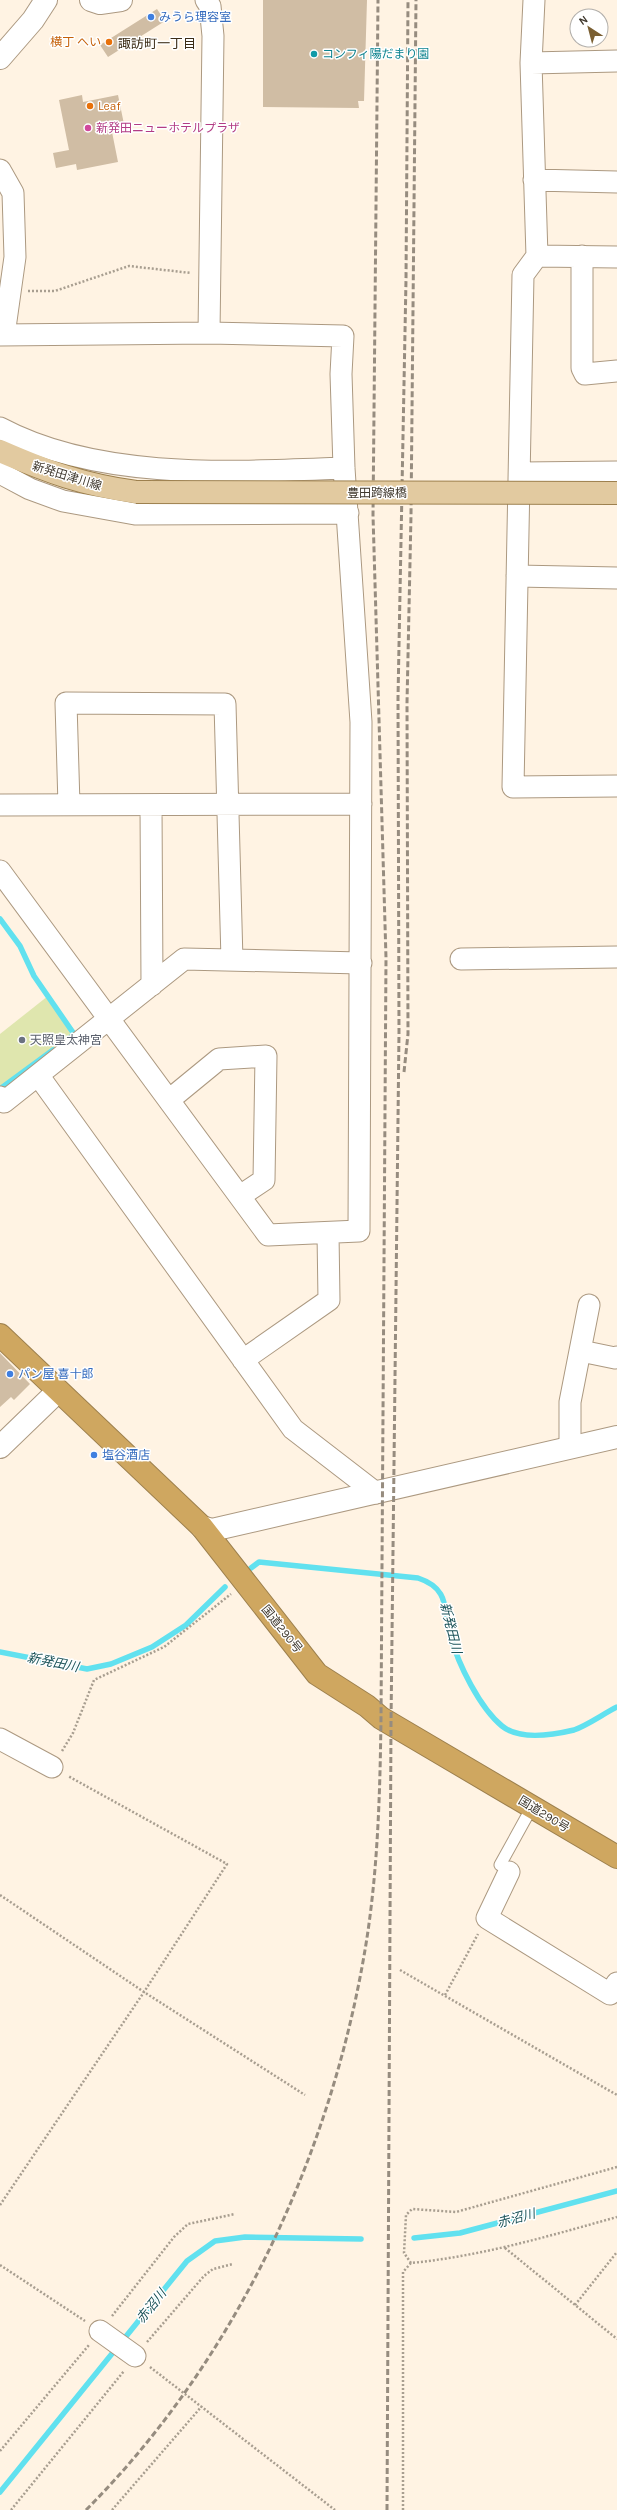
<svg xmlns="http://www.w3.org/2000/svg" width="617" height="2510" font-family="Karla,'Noto Sans JP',sans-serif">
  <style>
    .green { fill: #dfe6ae }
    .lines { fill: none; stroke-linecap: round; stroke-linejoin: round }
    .stream { stroke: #61e1ef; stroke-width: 5.5 }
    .building { fill: #d0bda4 }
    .lane-casing { stroke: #ac9981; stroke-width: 13 }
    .street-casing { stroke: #ac9981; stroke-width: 23 }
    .secondary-casing { stroke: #ac9981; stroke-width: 24 }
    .primary-casing { stroke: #9d804e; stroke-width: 24 }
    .highway-casing { stroke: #9d804e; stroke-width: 24 }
    .path { stroke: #a89e90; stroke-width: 2.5; stroke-dasharray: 2 2; stroke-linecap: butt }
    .lane { stroke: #fff; stroke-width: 11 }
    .street { stroke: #fff; stroke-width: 21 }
    .secondary { stroke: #fff; stroke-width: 22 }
    .primary { stroke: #e2caa0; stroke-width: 22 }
    .highway { stroke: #cfa760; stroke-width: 22 }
    .rail { stroke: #968c7f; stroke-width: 3; stroke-dasharray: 6 3; stroke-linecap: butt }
    .primary-bridge-casing { stroke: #9d804e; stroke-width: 24; stroke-linecap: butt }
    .primary-bridge { stroke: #e2caa0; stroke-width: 22 }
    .shop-dot { fill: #3f7fe0; stroke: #fff; stroke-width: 1.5 }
    .food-dot { fill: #e8710a; stroke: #fff; stroke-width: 1.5 }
    .culture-dot { fill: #0f9aa8; stroke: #fff; stroke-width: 1.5 }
    .hotel-dot { fill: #d1479c; stroke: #fff; stroke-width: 1.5 }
    .worship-dot { fill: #6b7280; stroke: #fff; stroke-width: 1.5 }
    .labels { text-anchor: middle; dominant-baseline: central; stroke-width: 3; stroke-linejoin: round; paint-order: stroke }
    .shop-label { font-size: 12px; fill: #366cbe; stroke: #fff; text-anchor: start }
    .food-label { font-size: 12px; fill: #c56008; stroke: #fff; text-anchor: end }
    .culture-label { font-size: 12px; fill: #0d838f; stroke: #fff; text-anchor: start }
    .hotel-label { font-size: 12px; fill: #b23c85; stroke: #fff; text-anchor: start }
    .street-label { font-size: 12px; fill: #3f382d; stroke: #fff }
    .worship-label { font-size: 12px; fill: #5b616d; stroke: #fff; text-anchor: start }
    .neighbourhood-label { font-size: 13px; fill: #3c2d17; stroke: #fff }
    .water-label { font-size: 13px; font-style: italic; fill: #1b5359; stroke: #fff }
  </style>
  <rect width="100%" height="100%" fill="#fff3e3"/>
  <path class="green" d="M48 996 79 1036 4 1092 0 1086V1034Z"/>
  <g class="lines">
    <path class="stream" d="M0 919 20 946 34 976 74 1034 70 1038
      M0 1089 53 1050
      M251 1568 259 1562 418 1578C451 1589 443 1610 451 1637 458 1664 480 1708 502 1726 520 1741 553 1735 574 1730 588 1725 603 1714 617 1707
      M0 1652 87 1669 111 1664 152 1647 186 1625 225 1587
      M414 2238 460 2233 617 2191
      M0 2492 187 2261 215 2241 245 2237 361 2239"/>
  </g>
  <path class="building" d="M263 0H367L364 101H358L359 108 263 107Z
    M157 9 165 21 108 57 100 45Z
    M82 95 83 102 118 95 125 129 112 132 118 162 77 170 76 164 56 168 53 153 69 150 59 100Z
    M0 1353 30 1384 14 1400 11 1397 0 1407Z"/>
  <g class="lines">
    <g class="lane-casing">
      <path id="lane" d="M500 1865 532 1807"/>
    </g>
    <g class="street-casing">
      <path id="street" d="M206 0 210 6 213 36 209 333
        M534 0 531 63 537 256 523 275 513 787 617 786
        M531 63 617 61
        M0 170 13 193 15 257 4 335
        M534 180 617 182
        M537 256 617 257
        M582 256V368L585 374 617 371
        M0 335 209 333 343 336 341 374 344 468 361 722 359 1231 268 1235 0 871
        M0 428C99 481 236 472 344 468
        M0 473 30 489 63 501 135 514 348 513
        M521 473 617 472
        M517 576 617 578
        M0 805 361 804
        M69 805 66 703 225 704 232 960
        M151 805 152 985
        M461 959 617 957
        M38 1075 293 1429 376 1493
        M0 1097 4 1102 184 959 361 963
        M169 1100 219 1059 266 1056 264 1180 240 1196
        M581 1351 615 1358 617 1357
        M243 1360 329 1300 328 1233
        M570 1446V1402L589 1305
        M0 1739 52 1767
        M509 1872 487 1918 610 1994 617 1983
        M100 2331 135 2356"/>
    </g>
    <g class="secondary-casing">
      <path id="secondary" d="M91 0 100 3 121 0
        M0 58 33 20 46 0
        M0 1447 58 1391
        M202 1527 212 1530 617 1437"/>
    </g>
    <g class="primary-casing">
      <path id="primary" d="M0 451C48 472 84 485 136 492"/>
    </g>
    <g class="highway-casing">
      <path id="highway" d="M0 1335 202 1527 317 1674 367 1706 381 1718 617 1857"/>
    </g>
    <path class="path" d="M28 291H55L129 266 191 273
      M62 1751 73 1733 94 1680 164 1647 231 1594
      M0 1895 144 1992 305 2095
      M400 1970 617 2095
      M445 1995 478 1934
      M617 2167 456 2212 412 2209 406 2215 404 2253 411 2263C482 2256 549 2236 617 2217
      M0 2205 144 1992 227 1864 68 1776
      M505 2248 617 2339
      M0 2265 85 2321
      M575 2305 617 2252
      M112 2316 174 2237 188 2224 235 2214
      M147 2342 204 2276 213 2269 233 2264
      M150 2367 335 2510
      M0 2451 89 2345
      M11 2510 124 2371
      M112 2510 202 2406
      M403 2510V2272L411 2263"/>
    <use href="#lane" class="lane"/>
    <use href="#street" class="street"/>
    <use href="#secondary" class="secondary"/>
    <use href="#primary" class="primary"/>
    <use href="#highway" class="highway"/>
    <path class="rail" d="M404 1072 408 1034 407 703 411 515 416 0
      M86 2510C236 2360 332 2153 366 1944 378 1869 380 1793 381 1718L386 958 373 515 378 0
      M387 2510 391 1723 399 1033 398 698 406 280 408 0"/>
    <g class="primary-bridge-casing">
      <path id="primary-bridge" d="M136 492 617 493"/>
    </g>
    <use href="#primary-bridge" class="primary-bridge"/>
  </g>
  <g class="shop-dot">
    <circle cx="151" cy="17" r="4"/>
    <circle cx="10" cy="1374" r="4"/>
    <circle cx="94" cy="1455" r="4"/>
  </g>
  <g class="food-dot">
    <circle cx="109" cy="42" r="4"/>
    <circle cx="90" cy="106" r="4"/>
  </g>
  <circle class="culture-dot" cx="314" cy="54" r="4"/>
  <circle class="hotel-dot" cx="88" cy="128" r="4"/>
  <circle class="worship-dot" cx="22" cy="1040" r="4"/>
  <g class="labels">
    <g class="shop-label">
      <text x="159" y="17">みうら理容室</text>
      <text x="18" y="1374">パン屋 喜十郎</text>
      <text x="102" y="1455">塩谷酒店</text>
    </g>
    <g class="food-label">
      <text x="101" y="42">横丁 へい</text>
      <text x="98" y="106" text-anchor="start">Leaf</text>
    </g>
    <g class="culture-label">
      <text x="322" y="54">コンフィ陽だまり園</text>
    </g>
    <g class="hotel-label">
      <text x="96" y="128">新発田ニューホテルプラザ</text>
    </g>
    <g class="street-label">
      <text transform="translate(67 476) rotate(17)">新発田津川線</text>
      <text x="377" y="493">豊田跨線橋</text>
      <text transform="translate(282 1629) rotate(51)">国道290号</text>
      <text transform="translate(544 1814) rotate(31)">国道290号</text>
    </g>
    <g class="worship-label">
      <text x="30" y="1040">天照皇太神宮</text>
    </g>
    <g class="neighbourhood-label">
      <text x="157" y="43">諏訪町一丁目</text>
    </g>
    <g class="water-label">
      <text transform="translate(451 1628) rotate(76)">新発田川</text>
      <text transform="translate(53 1662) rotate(11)">新発田川</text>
      <text transform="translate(516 2218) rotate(-15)">赤沼川</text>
      <text transform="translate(151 2306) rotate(-51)">赤沼川</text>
    </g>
  </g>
  <g transform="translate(589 28) rotate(324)"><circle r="19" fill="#ffffff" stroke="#b2afab"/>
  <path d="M0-3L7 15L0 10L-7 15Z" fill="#7a5f32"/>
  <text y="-6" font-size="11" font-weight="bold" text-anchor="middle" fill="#3f382d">N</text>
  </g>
</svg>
